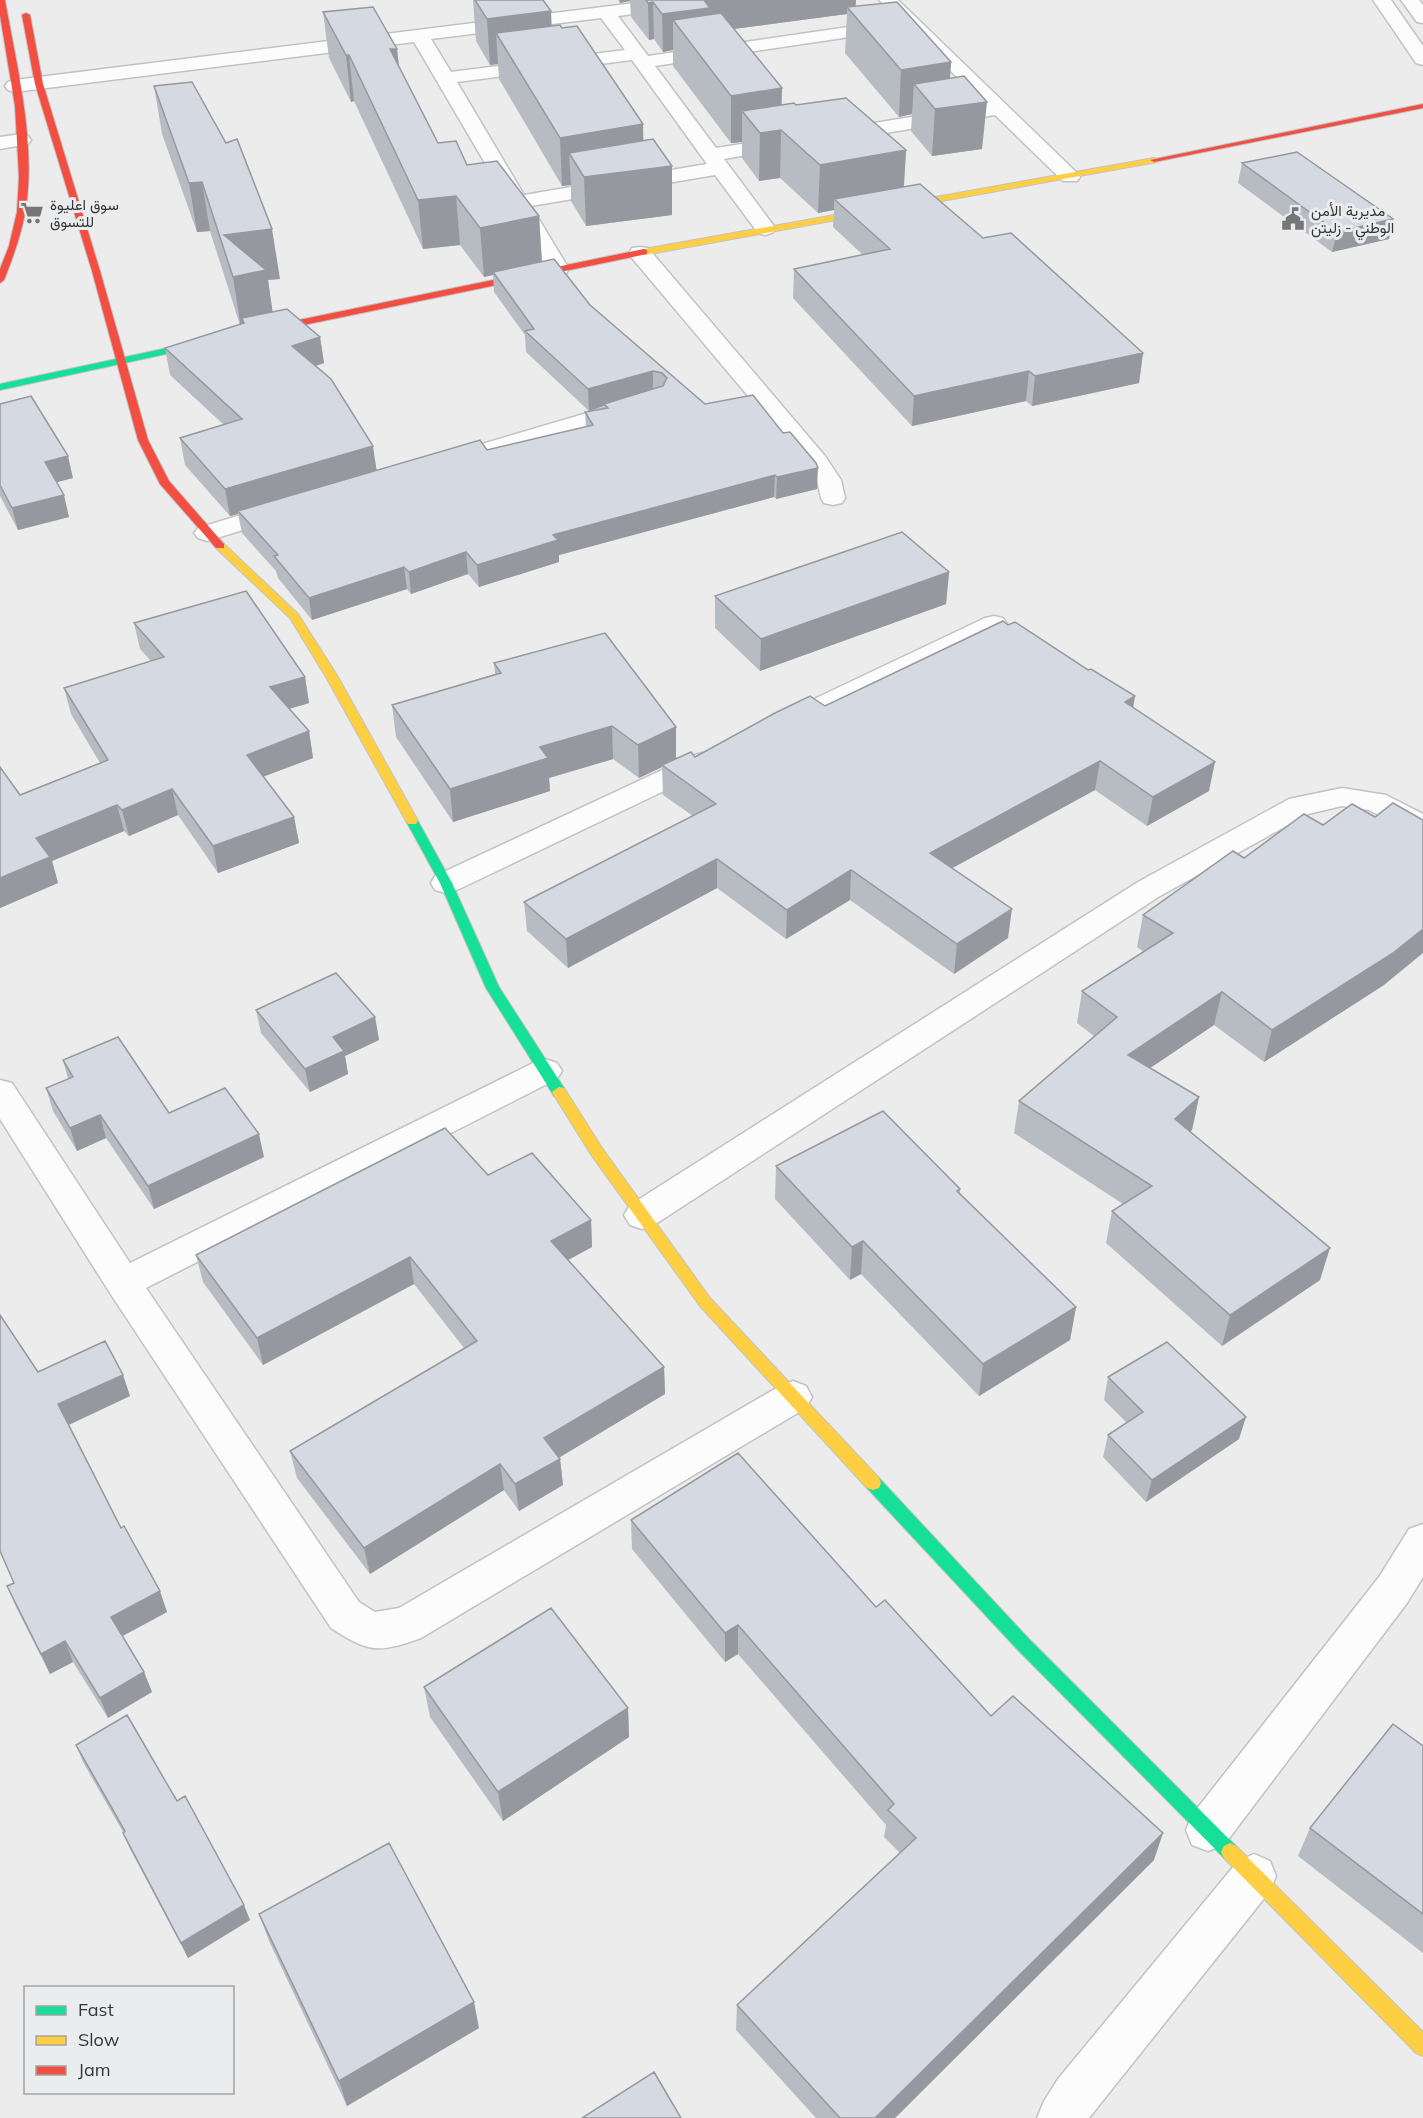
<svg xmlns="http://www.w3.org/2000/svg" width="1423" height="2118" font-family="Mulish,Vazirmatn,sans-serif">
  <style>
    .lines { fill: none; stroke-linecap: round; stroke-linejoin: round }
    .street-casing { stroke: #c2c2c2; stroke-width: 3 }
    .fast-casing { stroke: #c2c2c2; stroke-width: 2 }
    .slow-casing { stroke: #c2c2c2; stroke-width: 2 }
    .jam-casing { stroke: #c2c2c2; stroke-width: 2 }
    .street { fill: #fcfcfc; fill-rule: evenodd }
    .fast { fill: #16e098; fill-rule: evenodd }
    .slow { fill: #ffcf43; fill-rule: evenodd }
    .jam { fill: #f24e42; fill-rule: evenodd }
    .wall { fill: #b7bbc2 }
    .shaded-wall { fill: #95989e }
    .building { fill: #d5d9e2; stroke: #95989e; stroke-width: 1.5 }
    .labels { text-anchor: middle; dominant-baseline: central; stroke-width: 6; stroke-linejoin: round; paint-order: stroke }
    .far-poi-label { font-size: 15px; fill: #363637; stroke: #ebeced; text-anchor: start }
  </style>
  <rect width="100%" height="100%" fill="#ececec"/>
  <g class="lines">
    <g class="street-casing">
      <path id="street" d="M659 0H711L708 4 702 5 618 16 648 56 890 21 896 22 899 26 896 30 890 31 655 66 716 148 786 137 793 139 796 143 793 147 724 159 776 229 772 233 765 235 758 233 715 175 531 206 569 269 566 274 558 275 550 274 547 269 414 42 15 92 8 90 5 86 8 82 15 80ZM601 18 625 50 451 72 431 39ZM632 60 707 164 524 195 457 82Z
        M879 0H898L1077 173 1080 177 1077 181H1063L995 115 837 141 830 139 827 135 830 131 837 129 985 105Z
        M1373 0H1391L1423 46V65L1416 63Z
        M1401 0H1419L1423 5V23L1417 22Z
        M21 134 28 136 31 140 28 144 0 149V137Z
        M640 247 648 248 825 456 841 480 845 498 842 503 833 505 824 503 821 498 817 480 807 466 632 258 629 253 632 248Z
        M628 401 636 403 640 408 636 413 447 469 438 467 435 462 438 457Z
        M283 502 292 505 296 510 292 515 207 541 198 538 194 533 198 528Z
        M994 616 1003 618 1007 624 1003 630 794 730 784 733 774 730 770 724 774 718 985 618Z
        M702 753 712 756 716 762 712 768 457 890 446 893 435 890 431 883 435 876 692 756Z
        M1342 788 1386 795 1423 814V836L1413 833 1369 810 1342 806 1308 814 1160 896 654 1225 642 1229 630 1225 624 1215 630 1205 1138 882 1289 799Z
        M545 1059 557 1063 562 1071 557 1079 146 1288 359 1602 375 1612 399 1608 780 1386 793 1381 806 1386 812 1397 806 1408 421 1638C377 1654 368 1652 331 1628L110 1293 0 1119V1080L12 1083 130 1263 533 1063Z
        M1423 1524V1577L1407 1603 1224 1845 1208 1851 1192 1845 1186 1830 1192 1815 1379 1577 1409 1529Z
        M1254 1854 1270 1861 1276 1876 1270 1891 1089 2118H1037L1044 2101 1058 2079 1238 1861Z"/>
    </g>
    <g class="fast-casing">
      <path id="fast" d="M209 339 214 342 212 344 0 390V384Z
        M412 817 418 821 452 883 499 987 564 1088 566 1092 564 1096H554L486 988 440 883 406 821Z
        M873 1476 879 1478 1029 1639 1236 1846 1239 1852 1236 1858 1230 1861 1224 1858 1017 1649 867 1488 865 1483 867 1478Z"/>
    </g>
    <g class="slow-casing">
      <path id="slow" d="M1154 158 1158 160 1157 162 644 255 640 252 644 249Z
        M220 543 224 544 298 614 338 677 418 821 416 824H408L406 821 326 677 290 618 216 548V544Z
        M559 1087 564 1088 602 1148 710 1298 879 1478 881 1483 879 1488 873 1490 867 1488 700 1306 592 1156 552 1092Z
        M1230 1843 1236 1846 1423 2032V2056L1416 2053 1224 1858 1221 1852 1224 1846Z"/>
    </g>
    <g class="jam-casing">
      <path id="jam" d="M0 0H5C17 69 37 144 25 214 20 237 13 258 4 280L0 283V269L9 246 17 212 19 177 15 106 0 15Z
        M26 13 30 15 43 84 100 271 148 440 169 481 224 544V548H216L160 484 138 440 92 271 35 84 22 15Z
        M1423 104V108L1154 162 1150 160Z
        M644 249 647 250V254L260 334 255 331 260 328Z"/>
    </g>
    <use href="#street" class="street"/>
    <use href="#fast" class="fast"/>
    <use href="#slow" class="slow"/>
    <use href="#jam" class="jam"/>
  </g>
  <path class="wall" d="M473 0H543L551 26 644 141 672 166V215L586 226 571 201V185L562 186 499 79 498 64 490 65 476 41Z
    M618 0H856L855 6 951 62 950 78 982 149 932 156 911 131 912 114 899 117 845 53 847 14 734 29 782 105H796L906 150 904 187 983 238 1143 353 1139 383 1032 406 1026 401 912 426 793 298 794 269 863 255 833 227 834 210 818 213 780 178 759 181 742 158V142L731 143 673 66V50L663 52 654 39 649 40 631 17 630 1 620 3Z
    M323 12 397 49 399 67 438 143 539 216 542 261 590 305 705 404 817 489 776 499 774 497 559 555V562L479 587 468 574 411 594 407 589 312 620 278 578 276 571 242 533 238 514 230 516 185 465 180 438 224 425 170 375 165 348 240 325 210 231 197 232 162 134 154 86 280 279 268 280 272 312 320 337 324 363 316 366 376 470 487 450 586 427 585 412 604 408V406L589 411 526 352 525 335 494 292 493 275 484 277 460 245 423 249 354 101 351 102 329 58Z
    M1242 163 1393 219 1389 239 1332 252 1238 183Z
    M0 404 73 478 56 482 69 517 18 530 0 496Z
    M949 572 946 604 760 671 715 628V596Z
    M134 623 305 677 309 703 289 709 309 731 313 758 263 776 294 817 299 843 218 873 178 815 129 836 124 831 52 861 58 883 0 908V767L20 795 100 763 71 714 64 688 151 661 140 649Z
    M1008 625 1135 696 1133 707 1209 791 1147 826 1095 790 952 868 1008 938 954 974 850 900 786 939 717 888 568 968 527 931 524 902 693 816 663 795 662 767 639 778 613 759 549 778 550 791 453 822 396 737 392 705 495 674 494 663 676 759 695 757 825 706Z
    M1143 915 1384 985 1264 1062 1214 1025 1150 1068 1199 1097 1192 1130 1190 1131 1320 1280 1222 1346 1106 1243 1112 1211 1123 1204 1014 1133 1019 1101 1094 1036 1077 1023 1082 991 1144 952 1137 947Z
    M256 1010 375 1017 379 1040 345 1056 348 1074 310 1092 261 1033Z
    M63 1060 169 1113 264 1157 154 1209 106 1138 77 1151 53 1111 46 1088 68 1079Z
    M776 1166 960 1189V1194L1076 1307 1070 1340 979 1396 861 1274 850 1280 775 1199Z
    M488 1175 591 1220 592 1247 568 1260 664 1367 665 1394 559 1457 560 1459 563 1485 519 1511 504 1490 370 1574 297 1478 290 1451 464 1348 414 1284 263 1365 203 1282 196 1255Z
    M38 1372 123 1375 130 1396 69 1425 121 1528 167 1612 122 1636 144 1672 152 1692 108 1718 73 1662 50 1674 16 1607 7 1586 14 1583Z
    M1108 1377 1239 1439 1146 1502 1103 1457 1108 1435 1127 1423 1104 1400Z
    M631 1520 876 1607 991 1716 1154 1860 895 2118H816L736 2030 737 2005 900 1853 884 1837 886 1825 738 1654 725 1662 632 1549Z
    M424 1687 628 1708 629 1737 503 1821 430 1717Z
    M76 1745 177 1801 250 1920 188 1958 130 1849 123 1833V1832L83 1762Z
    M1423 1746V1953L1298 1856 1310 1828Z
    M259 1914 479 2028 347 2106 269 1941Z"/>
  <path class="shaded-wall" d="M620 0H630V1L620 3Z
    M700 0H856L855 13 847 7V14L710 32 673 20V50L663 52 662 14Z
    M653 2 654 39 649 40 648 3Z
    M551 11 553 57 496 33 498 64 490 65 487 19Z
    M390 49H397L402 95Z
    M346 55H349L354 101 351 102Z
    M951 62 948 107 987 102 982 149 932 156 935 109 914 84 912 114 899 117 901 70Z
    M782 88 780 178 759 181 760 133 742 111V142L731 143V96Z
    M643 124 644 169 672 166V215L586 226 584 177 569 153 571 185 562 186 560 138Z
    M906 150 903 198 834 199V210L818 213 820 165Z
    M202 182 210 231 197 232 189 183Z
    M456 196 460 245 423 249 418 200Z
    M539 216 542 265 493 272V275L484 277 480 228Z
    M1393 219 1389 239 1332 252 1337 232Z
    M272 229 280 279 268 280 274 321 242 318 244 327 241 328 233 277 224 235Z
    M320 337 324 363 296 372 292 346Z
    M1143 353 1139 383 1032 406 1035 376Z
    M653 371V392L604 404V406L589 411 588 389Z
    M1029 371 1026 401 912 426 914 396Z
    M373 446 377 473 238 511V514L230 516 225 489Z
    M68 456 73 478 50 484 45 462Z
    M818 468 817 489 776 499 777 477Z
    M775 475 774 497 559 555V562L479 587 477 565 553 535Z
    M64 495 69 517 18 530 12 508Z
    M466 552 468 574 411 594 409 572Z
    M404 567 407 589 312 620 309 598Z
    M949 572 946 604 760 671 761 639Z
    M305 677 309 703 275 713 270 687Z
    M1135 696 1130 725 1125 702Z
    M612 726 613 759 549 778 550 791 453 822 450 789 540 747Z
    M676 727V760L662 765V767L639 778 638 745Z
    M309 731 313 758 252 781 247 755Z
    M1100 761 1095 790 927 882 930 853Z
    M1215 762 1209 791 1147 826 1153 797Z
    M172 789 178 815 129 836 122 810Z
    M117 805 124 831 52 861 58 883 0 908V878L36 838Z
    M294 817 299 843 218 873 213 846Z
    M717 859V888L568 968 566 939Z
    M851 870 850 900 786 939 787 910Z
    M1012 909 1008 938 954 974 957 944Z
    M1423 929V953L1384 985 1264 1062 1272 1030Z
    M1222 992 1214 1025 1122 1087 1128 1055Z
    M375 1017 379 1040 345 1056 348 1074 310 1092 305 1069 333 1037Z
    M1199 1097 1192 1130 1168 1151 1175 1119Z
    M100 1115 106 1138 77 1151 70 1128Z
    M259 1134 264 1157 154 1209 148 1186Z
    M591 1220 592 1247 553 1268 551 1241Z
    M863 1241 861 1274 850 1280 852 1247Z
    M1330 1248 1320 1280 1222 1346 1230 1315Z
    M410 1257 414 1284 263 1365 257 1338Z
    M1076 1307 1070 1340 979 1396 983 1364Z
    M664 1367 665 1394 547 1465 544 1438Z
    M123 1375 130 1396 66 1426 58 1404Z
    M1246 1417 1239 1439 1146 1502 1152 1480Z
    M560 1459 563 1485 519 1511 515 1484Z
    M500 1464 504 1490 370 1574 364 1548Z
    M160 1591 167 1612 119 1638 111 1617Z
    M738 1625V1654L725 1662V1633Z
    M65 1641 73 1662 50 1674 41 1654Z
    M144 1672 152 1692 108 1718 100 1698Z
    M628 1708 629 1737 503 1821 498 1792Z
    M1163 1833 1154 1860 895 2118H875Z
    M244 1905 250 1920 188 1958 181 1943Z
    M474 2002 479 2028 347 2106 339 2081Z"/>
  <path class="building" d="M475 0H543L551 11 487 19Z
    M646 0H704L710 8 662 14 653 2 648 3Z
    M897 2 951 62 901 70 847 7Z
    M373 7 397 49H390L438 143 456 141 467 165 497 161 539 216 480 228 456 196 418 200 349 55H346L323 12Z
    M721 13 782 88 731 96 673 20Z
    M560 25 562 28 577 26 643 124 560 138 496 33Z
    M964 76 987 102 935 109 914 84Z
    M192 82 226 143 237 139 272 229 224 235 266 270 233 277 202 182 189 183 154 86Z
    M846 98 906 150 820 165 781 130 760 133 742 111 794 103 796 105Z
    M653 139 672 166 584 177 569 153Z
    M1297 152 1393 219 1337 232 1242 163Z
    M920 184 983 238 1011 233 1143 353 1035 376 1029 371 914 396 794 269 890 249 834 199Z
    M554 259 590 305 705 404 753 395 783 433 790 432 816 463 818 468 777 477 775 475 553 535 558 540 477 565 466 552 409 572 404 567 309 598 274 556 278 555 238 511 480 440 487 450 593 425 585 412 608 408 604 404 663 386 667 378 662 373 653 371 588 389 525 331 534 329 493 272Z
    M287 309 320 337 292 346 331 379 373 446 225 489 180 438 242 419 165 348 244 323 242 318Z
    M31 396 68 456 45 462 64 495 12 508 0 485V404Z
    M902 532 949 572 761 639 715 596Z
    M246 591 305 677 270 687 309 731 247 755 294 817 213 846 172 789 122 810 117 805 36 838 50 857 0 878V767L20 795 108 760 64 688 164 657 134 623Z
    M1003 621 1008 625 1015 622 1088 670 1091 669 1135 696 1125 702 1215 762 1153 797 1100 761 930 853 1012 909 957 944 851 870 787 910 717 859 566 939 524 902 716 804 662 765 691 752 695 757 775 713 810 696 825 706Z
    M605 633 676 727 638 745 612 726 540 747 548 758 450 789 392 705 501 673 494 663Z
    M1393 803 1423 820V929L1393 953 1272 1030 1222 992 1128 1055 1199 1097 1175 1119 1330 1248 1230 1315 1112 1211 1152 1186 1019 1101 1117 1017 1082 991 1173 933 1143 915 1233 851 1244 858 1304 814 1323 825 1352 804 1375 817Z
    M336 973 375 1017 333 1037 344 1051 305 1069 256 1010Z
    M118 1037 169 1113 225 1088 259 1134 148 1186 100 1115 70 1128 46 1088 73 1077 63 1060Z
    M883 1111 960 1189 957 1191 1076 1307 983 1364 863 1241 852 1247 776 1166Z
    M445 1128 488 1175 532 1153 591 1220 551 1241 664 1367 544 1438 560 1459 515 1484 500 1464 364 1548 290 1451 477 1341 410 1257 257 1338 196 1255Z
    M0 1315 38 1372 105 1341 123 1375 58 1404 121 1528 124 1526 160 1591 111 1617 144 1672 100 1698 65 1641 41 1654 7 1586 14 1583 0 1551Z
    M1167 1342 1246 1417 1152 1480 1108 1435 1143 1412 1108 1377Z
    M738 1453 876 1607 885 1600 991 1716 1013 1696 1163 1833 875 2118H840L737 2005 916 1838 888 1810 894 1804 738 1625 725 1633 631 1520Z
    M551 1608 628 1708 498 1792 424 1687Z
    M127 1715 177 1801 185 1796 244 1905 181 1943 123 1833 125 1831 76 1745Z
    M1393 1724 1423 1746V1914L1310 1828Z
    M389 1843 474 2002 339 2081 259 1914Z
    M654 2072 681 2118H582Z"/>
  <defs>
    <g id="supermarket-bare" transform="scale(1.8)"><path d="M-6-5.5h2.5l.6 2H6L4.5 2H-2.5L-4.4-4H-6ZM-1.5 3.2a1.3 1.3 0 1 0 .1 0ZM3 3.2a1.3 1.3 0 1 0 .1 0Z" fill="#767676" stroke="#ebeced" stroke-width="2.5" paint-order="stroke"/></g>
    <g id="civic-bare" transform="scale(1.8)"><path d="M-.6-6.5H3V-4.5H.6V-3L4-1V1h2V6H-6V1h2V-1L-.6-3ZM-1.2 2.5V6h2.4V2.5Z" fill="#767676" stroke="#ebeced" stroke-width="2.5" paint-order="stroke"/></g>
  </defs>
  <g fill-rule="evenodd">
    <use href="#supermarket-bare" x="32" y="213"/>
    <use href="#civic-bare" x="1293" y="219"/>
  </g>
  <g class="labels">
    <g class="far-poi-label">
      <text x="50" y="204">سوق اعليوة<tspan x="50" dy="17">للتسوق</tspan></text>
      <text x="1311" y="210">مديرية الأمن<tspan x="1311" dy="17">الوطني - زليتن</tspan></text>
    </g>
  </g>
  <rect x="24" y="1986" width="210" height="108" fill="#ebeced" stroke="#a3a3a4" stroke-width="1.5"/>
  <rect x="36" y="2006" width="30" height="9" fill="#16e098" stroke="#a3a3a4" stroke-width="1.5"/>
  <text x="78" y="2016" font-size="18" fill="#363637">Fast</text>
  <rect x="36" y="2036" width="30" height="9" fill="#ffcf43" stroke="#a3a3a4" stroke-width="1.5"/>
  <text x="78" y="2046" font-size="18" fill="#363637">Slow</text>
  <rect x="36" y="2066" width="30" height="9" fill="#f24e42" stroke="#a3a3a4" stroke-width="1.5"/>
  <text x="78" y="2076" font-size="18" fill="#363637">Jam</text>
</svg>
